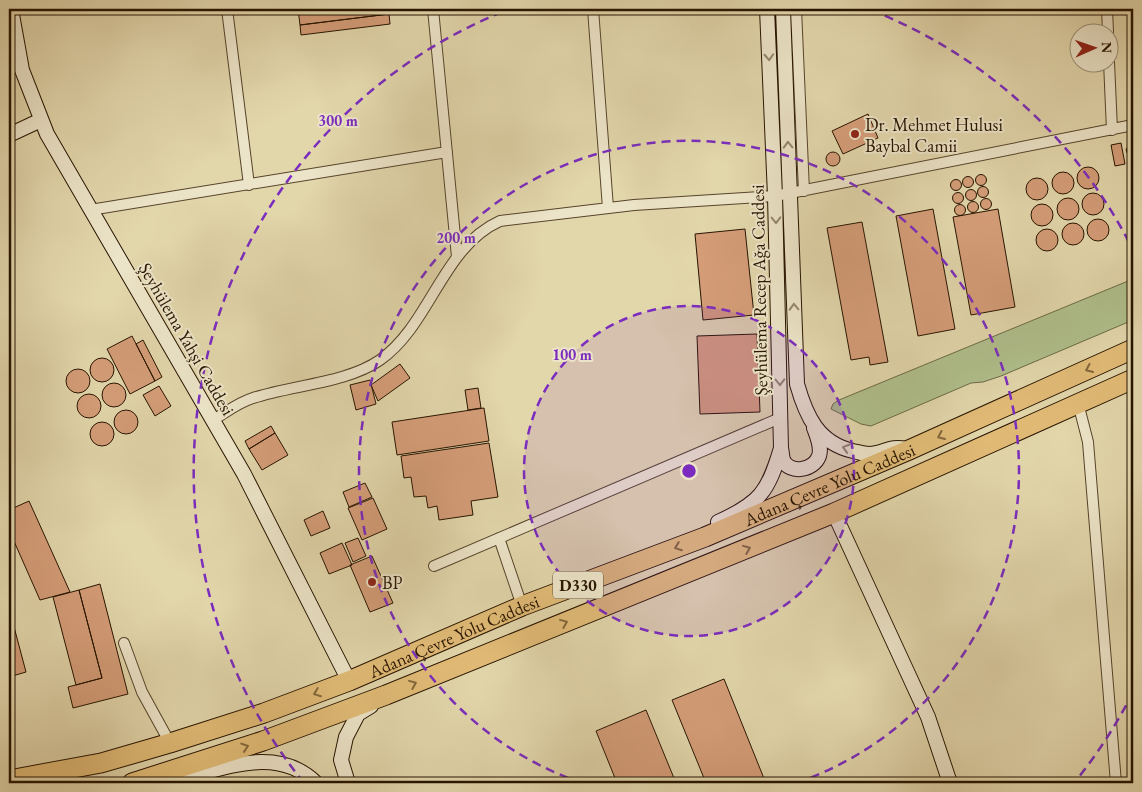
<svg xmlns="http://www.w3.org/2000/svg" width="1142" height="792" font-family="'EB Garamond',serif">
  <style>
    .green { fill: #afbf8c; stroke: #6b6a46 }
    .building { fill: #d49d78; stroke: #271400 }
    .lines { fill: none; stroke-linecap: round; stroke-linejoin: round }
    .street-casing { stroke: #56442b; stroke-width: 12 }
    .secondary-casing { stroke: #271400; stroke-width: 16 }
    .highway-casing { stroke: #271400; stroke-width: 21 }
    .street { stroke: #ece4c8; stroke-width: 10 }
    .secondary { stroke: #ece4c8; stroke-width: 14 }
    .highway { stroke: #e1bb76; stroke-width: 19 }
    .oneway { stroke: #93866e }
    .oneway2 { stroke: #84683b }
    .ring { fill: none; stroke: #7b2cbf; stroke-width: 2.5; stroke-dasharray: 9 6 }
    .poi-dot { fill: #8f2418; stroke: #ece4c8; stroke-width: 2 }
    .labels { text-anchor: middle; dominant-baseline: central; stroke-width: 4; stroke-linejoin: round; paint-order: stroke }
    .shield { fill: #ece4c8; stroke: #62523c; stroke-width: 1 }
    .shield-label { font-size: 16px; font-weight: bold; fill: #271400 }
    .poi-label { font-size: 18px; fill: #271400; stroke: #ece4c8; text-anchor: start }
    .street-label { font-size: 18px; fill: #271400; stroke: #ece4c8 }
    .centre { fill: #7b2cbf; stroke: #ece4c8; stroke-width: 2.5 }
    .ring-label { font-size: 15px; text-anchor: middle; font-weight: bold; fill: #7b2cbf; stroke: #ece4c8; stroke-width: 4; stroke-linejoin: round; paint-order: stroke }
  </style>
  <rect width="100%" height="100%" fill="#e2d6ab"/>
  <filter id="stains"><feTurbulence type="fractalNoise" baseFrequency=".004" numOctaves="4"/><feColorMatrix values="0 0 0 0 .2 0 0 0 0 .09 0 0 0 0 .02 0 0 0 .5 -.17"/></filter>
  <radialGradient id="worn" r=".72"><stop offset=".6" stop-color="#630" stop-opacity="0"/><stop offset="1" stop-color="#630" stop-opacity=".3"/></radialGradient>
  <path class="green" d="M1133 279V320L1001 376 983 382 971 383 871 426 861 424 831 409 833 404 839 400Z"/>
  <path class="building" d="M298 9H388L389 14 300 25Z
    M389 14 390 24 301 35 300 25Z
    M868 114 878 138 843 154 832 131Z
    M1121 143 1125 164 1115 166 1111 145Z
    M1133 144V157L1128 155 1126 150 1128 146Z
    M826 159a7 7 0 1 1 14 0a7 7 0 1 1-14 0Z
    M1077 178a11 11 0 1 1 22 0a11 11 0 1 1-22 0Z
    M1052 183a11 11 0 1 1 22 0a11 11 0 1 1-22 0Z
    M975.5 180a5.5 5.5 0 1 1 11 0a5.5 5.5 0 1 1-11 0Z
    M962.5 182a5.5 5.5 0 1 1 11 0a5.5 5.5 0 1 1-11 0Z
    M1026 189a11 11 0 1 1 22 0a11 11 0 1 1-22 0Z
    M950.5 185a5.5 5.5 0 1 1 11 0a5.5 5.5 0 1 1-11 0Z
    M977.5 192a5.5 5.5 0 1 1 11 0a5.5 5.5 0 1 1-11 0Z
    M965.5 195a5.5 5.5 0 1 1 11 0a5.5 5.5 0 1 1-11 0Z
    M952.5 198a5.5 5.5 0 1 1 11 0a5.5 5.5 0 1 1-11 0Z
    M1082 204a11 11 0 1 1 22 0a11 11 0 1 1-22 0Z
    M1057 209a11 11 0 1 1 22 0a11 11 0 1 1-22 0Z
    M980.5 204a5.5 5.5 0 1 1 11 0a5.5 5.5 0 1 1-11 0Z
    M967.5 207a5.5 5.5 0 1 1 11 0a5.5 5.5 0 1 1-11 0Z
    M1031 215a11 11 0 1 1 22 0a11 11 0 1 1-22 0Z
    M954.5 210a5.5 5.5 0 1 1 11 0a5.5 5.5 0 1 1-11 0Z
    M933 209 955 329 918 336 896 216Z
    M998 209 1015 307 971 315 953 217Z
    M1087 230a11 11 0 1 1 22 0a11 11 0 1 1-22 0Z
    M862 222 888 362 870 365 869 357 851 360 827 228Z
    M1062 234a11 11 0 1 1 22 0a11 11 0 1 1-22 0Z
    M745 229 754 315 703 320 695 234Z
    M1036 240a11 11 0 1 1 22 0a11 11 0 1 1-22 0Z
    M757 334 760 412 700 414 697 336Z
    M132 336 155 381 130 394 107 349Z
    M143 340 162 377 155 381 136 344Z
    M90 370a12 12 0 1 1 24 0a12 12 0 1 1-24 0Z
    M400 364 410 378 378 401 371 385Z
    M66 381a12 12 0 1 1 24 0a12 12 0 1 1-24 0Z
    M370 380 376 404 356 410 350 385Z
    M102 395a12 12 0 1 1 24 0a12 12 0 1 1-24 0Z
    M159 386 171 406 155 416 143 395Z
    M478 388 481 408 468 410 465 390Z
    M77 406a12 12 0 1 1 24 0a12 12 0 1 1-24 0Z
    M484 408 489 441 397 455 392 422Z
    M114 422a12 12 0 1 1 24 0a12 12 0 1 1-24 0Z
    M90 434a12 12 0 1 1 24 0a12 12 0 1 1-24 0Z
    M271 426 275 433 249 449 245 441Z
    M275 433 288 455 262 470 249 449Z
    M489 443 498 497 471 501 473 515 439 520 437 506 428 508 426 496 414 497 411 477 404 478 401 456Z
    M365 483 372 497 349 507 343 492Z
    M373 498 387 529 362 540 348 508Z
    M29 501 70 592 40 600 9 530V510Z
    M323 511 330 528 311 536 304 520Z
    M358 538 366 556 353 562 345 543Z
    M342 543 352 565 329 574 320 553Z
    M372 556 393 603 370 612 350 565Z
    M100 584 128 694 73 708 68 687 102 678 79 590Z
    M79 590 102 678 76 685 53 597Z
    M9 608 26 672 9 677Z
    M724 679 765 781 761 783H706L672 700Z
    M646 710 676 783H617L596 731Z"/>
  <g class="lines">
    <g class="street-casing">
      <path id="street" d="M227 9 249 185
        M433 9 457 257
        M593 9 608 208
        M796 9 804 191
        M1107 9 1108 32
        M1109 62 1112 130
        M90 210 447 152
        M1078 403 1088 442 1116 783
        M213 420C225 413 239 402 253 398 292 385 347 383 380 360 431 324 442 247 500 221L634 205 775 196 1133 125
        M499 538 522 606
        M434 566 780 418
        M124 643 142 692 170 743"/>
    </g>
    <g class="secondary-casing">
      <path id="secondary" d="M11 9 22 70 47 134 244 474 349 681
        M783 9 797 384C806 416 818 443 853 451 858 452 864 454 869 454 883 454 890 445 906 449
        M9 135 41 120
        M781 448C782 452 782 457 783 460 790 475 814 470 819 456 822 447 817 436 814 428
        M834 513 928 717 950 783
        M718 522C760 503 768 492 781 448L775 196 767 9
        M158 783C209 777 271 739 316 783
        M348 783 341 760 346 737 358 714 371 706"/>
    </g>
    <g class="highway-casing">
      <g id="highway">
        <path id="s1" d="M9 780 101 763 170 743 264 713 349 681 522 606 705 537 909 450 1133 349"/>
        <path d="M132 783 263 741 386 695 834 513 1133 379"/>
      </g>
    </g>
    <use href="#street" class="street"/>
    <use href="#secondary" class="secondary"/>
    <use href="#highway" class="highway"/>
  </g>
  <defs><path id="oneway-chevron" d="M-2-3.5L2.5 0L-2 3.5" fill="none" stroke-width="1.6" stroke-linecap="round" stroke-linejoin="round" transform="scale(1.25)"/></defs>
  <g class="oneway">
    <use href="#oneway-chevron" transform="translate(769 57) rotate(87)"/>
    <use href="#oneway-chevron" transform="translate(788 145) rotate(-92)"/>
    <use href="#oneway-chevron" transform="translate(776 220) rotate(89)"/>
    <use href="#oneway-chevron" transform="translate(794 307) rotate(-92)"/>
    <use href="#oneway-chevron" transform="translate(780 382) rotate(89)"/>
    <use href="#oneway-chevron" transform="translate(846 448) rotate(-163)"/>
  </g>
  <g class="oneway2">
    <use href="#oneway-chevron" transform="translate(1089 369) rotate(156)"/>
    <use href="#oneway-chevron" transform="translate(941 436) rotate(156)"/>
    <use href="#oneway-chevron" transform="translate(678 547) rotate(159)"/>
    <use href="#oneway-chevron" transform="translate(747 549) rotate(-22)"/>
    <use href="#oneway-chevron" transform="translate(564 623) rotate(-22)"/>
    <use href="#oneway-chevron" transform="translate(413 684) rotate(-22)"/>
    <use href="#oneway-chevron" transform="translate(317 693) rotate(159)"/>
    <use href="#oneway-chevron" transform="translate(245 747) rotate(-18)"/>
  </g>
  <circle cx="689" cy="471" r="165" fill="#7b2cbf" fill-opacity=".12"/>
  <g class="ring">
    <circle cx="689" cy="471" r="165"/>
    <path d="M582 783A330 330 0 1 1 796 783"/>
    <path d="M1133 692A496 496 0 0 1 1074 783M304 783A496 496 0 0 1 507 10M871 10A496 496 0 0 1 1133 250"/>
  </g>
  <g class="poi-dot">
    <circle cx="855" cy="134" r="5"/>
    <circle cx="372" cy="582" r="5"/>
  </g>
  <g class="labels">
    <rect class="shield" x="553" y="571.5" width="50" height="27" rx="4"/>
    <g class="shield-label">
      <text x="578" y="585">D330</text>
    </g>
    <g class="poi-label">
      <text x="865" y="124">Dr. Mehmet Hulusi<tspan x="865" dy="21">Baybal Camii</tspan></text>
      <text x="382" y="582">BP</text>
    </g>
    <g class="street-label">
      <text transform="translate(759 290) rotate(-91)">Şeyhülema Recep Ağa Caddesi</text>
      <text transform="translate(187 339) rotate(60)">Şeyhülema Yahşi Caddesi</text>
      <text stroke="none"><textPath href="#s1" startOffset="874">Adana Çevre Yolu Caddesi</textPath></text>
      <text stroke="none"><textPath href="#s1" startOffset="469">Adana Çevre Yolu Caddesi</textPath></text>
    </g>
  </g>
  <circle cx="689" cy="471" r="8" class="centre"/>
  <g class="ring-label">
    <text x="338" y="126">300 m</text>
    <text x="456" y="243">200 m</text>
    <text x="572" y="360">100 m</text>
  </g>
  <rect width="1142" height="792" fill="none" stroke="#e2d6ab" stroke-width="30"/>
  <rect x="10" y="10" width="1122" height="772" fill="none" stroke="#271400" stroke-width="2.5"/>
  <rect x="15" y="15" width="1112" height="762" fill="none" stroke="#271400"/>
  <g transform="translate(1094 48) rotate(88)"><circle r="24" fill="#ece4c8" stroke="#9d9178"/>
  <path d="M0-4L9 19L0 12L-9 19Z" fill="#8f2418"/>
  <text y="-8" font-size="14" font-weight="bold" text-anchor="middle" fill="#271400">N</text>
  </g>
  <rect width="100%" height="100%" filter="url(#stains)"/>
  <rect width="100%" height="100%" fill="url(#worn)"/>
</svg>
